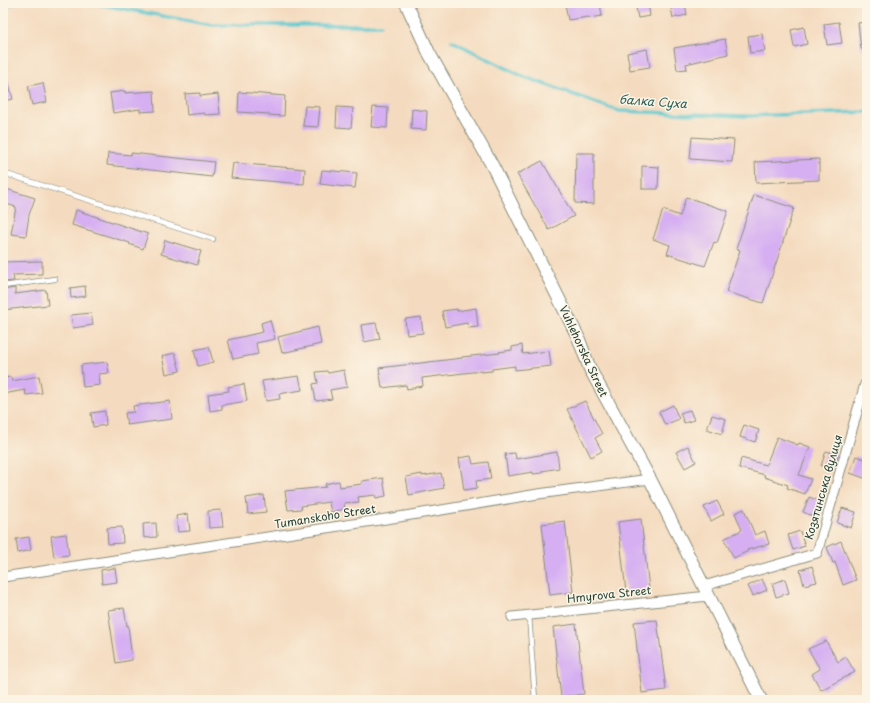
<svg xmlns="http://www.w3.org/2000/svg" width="870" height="703" font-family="'Playpen Sans',sans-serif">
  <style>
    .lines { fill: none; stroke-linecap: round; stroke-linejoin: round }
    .stream { stroke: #57c5cd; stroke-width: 3.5 }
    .building { fill: #d5aff2 }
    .service-casing { stroke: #8a8c7a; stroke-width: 6 }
    .minor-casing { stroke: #8a8c7a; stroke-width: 11 }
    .secondary-casing { stroke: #8a8c7a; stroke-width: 14 }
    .service { stroke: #fff; stroke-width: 4.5 }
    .minor { stroke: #fff; stroke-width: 9 }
    .secondary { stroke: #fff; stroke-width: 12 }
    .labels { text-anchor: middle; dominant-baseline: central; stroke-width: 3; stroke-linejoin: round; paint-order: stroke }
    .street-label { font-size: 11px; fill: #1f3d34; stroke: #fcf5e5 }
    .water-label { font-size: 12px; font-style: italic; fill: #2d5f5a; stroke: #fcf5e5 }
  </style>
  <rect width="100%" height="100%" fill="#fcf5e5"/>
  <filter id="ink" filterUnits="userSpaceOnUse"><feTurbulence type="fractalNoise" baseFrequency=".025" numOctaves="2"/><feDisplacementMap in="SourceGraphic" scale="8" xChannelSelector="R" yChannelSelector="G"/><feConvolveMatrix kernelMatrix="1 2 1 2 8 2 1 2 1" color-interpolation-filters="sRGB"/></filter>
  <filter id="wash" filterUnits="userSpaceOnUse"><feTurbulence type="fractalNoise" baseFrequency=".012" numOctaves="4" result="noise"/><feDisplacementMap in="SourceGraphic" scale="16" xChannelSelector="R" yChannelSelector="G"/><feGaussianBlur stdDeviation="0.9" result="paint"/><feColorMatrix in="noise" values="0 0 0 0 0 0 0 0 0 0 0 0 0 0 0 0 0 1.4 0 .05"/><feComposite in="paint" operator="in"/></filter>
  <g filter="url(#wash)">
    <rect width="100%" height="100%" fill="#f4dbbf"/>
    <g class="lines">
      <path class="stream" d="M92 3 212 25H381
        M3 5 15 3
        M452 41 522 76 619 111 747 116 867 112"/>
    </g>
    <g id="blocks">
      <path class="building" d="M565 3H600L602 16 589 18 588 17 568 20Z
        M635 3H648L650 16 638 18Z
        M670 3H685L687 15 673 18Z
        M839 22 842 43 827 45 824 24Z
        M867 22V49H861L858 23Z
        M804 27 807 44 794 47 791 30Z
        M762 34 765 51 750 53 748 36Z
        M725 39 728 54 686 64 687 69 677 70 674 48Z
        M647 49 650 67 630 70 627 53Z
        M3 72H6L13 99 3 101Z
        M43 83 47 102 32 105 28 86Z
        M125 91V93L154 91 155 111 140 112V109L113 113 110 93Z
        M239 92 285 96 284 116 268 115 269 114 238 112Z
        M200 93V96L218 94 220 114 205 115 204 113 187 115 185 94Z
        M305 106 320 107 318 127 303 126Z
        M337 107 353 108 351 128 336 127Z
        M373 107 388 108 387 128 371 127Z
        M412 109 427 111 426 130 411 129Z
        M692 137 734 140 732 162 690 159Z
        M108 153 131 155V153L214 162 212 177 107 165Z
        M576 153H594V204L575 203Z
        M819 159V180L756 183 755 162Z
        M542 161 574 216 549 230 517 174Z
        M233 163 305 169 304 184 231 178Z
        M642 166 659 167 658 189H642Z
        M322 170 357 173 355 188 320 184Z
        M3 188 35 198 29 215 26 236 11 234 16 207 3 203Z
        M754 195 794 208 763 303 726 292 740 250 736 249Z
        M686 197 728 211 717 243 714 242 705 266 667 254 670 245 653 239 663 210 680 216Z
        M76 210 148 234 143 249 129 244 130 243 72 225Z
        M165 240 201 251 197 265 161 254Z
        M42 261V274L13 275 14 281 3 282V262Z
        M85 286 86 296 71 298 70 288Z
        M15 288V294L46 290 48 305 3 310V290Z
        M476 308 478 327 468 328 467 323 445 327 442 311 457 309V311Z
        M91 313 93 325 73 328 71 315Z
        M421 317 423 333 407 335 405 319Z
        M270 320 275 339 256 343 258 354 233 359 228 340 263 332 261 323Z
        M376 323 380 339 364 342 361 325Z
        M318 327 321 344 282 353 278 337Z
        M522 345 523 354 549 351 551 366 515 370V366L492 369V371L481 372V371L422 378 423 386 407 389 406 385 382 388 379 368 462 358V357L500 353 499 352 512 350V347Z
        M209 347 213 362 198 366 194 350Z
        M175 353 180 371 166 374 162 356Z
        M107 362 109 373 99 374 100 385 83 387 81 365Z
        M344 370 347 387 330 390 332 399 316 401 313 384 318 383 316 372 327 371 328 373Z
        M39 376 42 393 26 395 25 390 3 394V378L11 377 12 381Z
        M299 376 302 390 279 394 280 399 266 401 262 381Z
        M244 384 247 401 222 405V409L210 411 208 394 229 391 228 387Z
        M170 401 172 419 127 425 125 413 134 412 133 406Z
        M585 401 602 434 595 438 602 451 591 457 567 409Z
        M673 405 679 419 665 425 659 412Z
        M690 410 694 420 684 423 680 413Z
        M105 411 106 425 93 427 91 413Z
        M712 415 726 419 722 434 707 429Z
        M744 425 759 430 755 442 740 437Z
        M777 437 798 445 799 443 810 447 799 475 811 479 805 494 787 488 788 485 764 477 765 475 739 468 741 458 766 465Z
        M688 446 696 462 685 468 676 452Z
        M826 451 838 454 833 469 821 466Z
        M557 452 559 468 542 471V473L533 474V472L508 476 505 454 515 453 516 459Z
        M471 456 473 464 488 462 491 479 476 481 477 488 464 490 459 458Z
        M856 456 867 460V479L850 473Z
        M441 473 444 488 409 495 406 477 422 474V476Z
        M383 478 386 496 376 498 375 495 358 497 359 502 344 503 345 509 331 512 329 502 301 506 302 509 288 510 285 491 326 487 325 484 339 481 340 487 362 484V481Z
        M264 495 266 512 248 514 246 498Z
        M809 497 823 502 817 518 803 512Z
        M717 501 724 514 711 521 704 507Z
        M842 508 856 512 851 528 837 523Z
        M744 509 755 535 765 531 769 544 747 550 748 551 734 558 724 539 742 530 735 513Z
        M221 510 223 527 209 528 208 511Z
        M188 514 190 531 178 532 176 516Z
        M641 519 649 589 626 592 618 522Z
        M565 521 573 592 550 595 542 524Z
        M156 523 157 537 144 538 143 524Z
        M122 527 123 543 108 544 107 528Z
        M800 531 805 546 793 550 788 535Z
        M66 534 69 555 54 557 51 536Z
        M29 537 31 550 18 553 16 539Z
        M841 541 856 580 843 585 835 562 833 563 827 547Z
        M812 566 817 582 804 585 800 570Z
        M115 568 117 582 102 584 101 570Z
        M762 579 767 590 753 596 748 586Z
        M785 579 789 593 776 597 772 584Z
        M124 608 127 626 128 625 132 660 116 663 108 610Z
        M657 620 666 690 642 693 634 622Z
        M576 624 584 694 561 697 553 627Z
        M826 641 838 662 846 657 855 672 821 690 812 674 820 669 808 649Z"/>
    </g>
  </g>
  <g filter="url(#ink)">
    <use href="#blocks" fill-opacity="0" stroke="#8a8c7a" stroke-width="1"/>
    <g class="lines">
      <g class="service-casing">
        <path id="service" d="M3 173 213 239
          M3 286 55 279
          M529 615 535 700"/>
      </g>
      <g class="minor-casing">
        <path id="minor" d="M3 577 399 517 538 494 650 479
          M704 586 817 553 865 384
          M512 617 708 596"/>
      </g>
      <g class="secondary-casing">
        <path id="secondary" d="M406 3 429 53 492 165 578 337 590 369 650 479 761 700"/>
      </g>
      <use href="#service" class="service"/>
      <use href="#minor" class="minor"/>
      <use href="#secondary" class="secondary"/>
    </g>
  </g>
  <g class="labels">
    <g class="street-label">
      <text transform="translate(584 351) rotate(65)">Vuhlehorska Street</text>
      <text transform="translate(823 487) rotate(-74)">Козятинська вулиця</text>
      <text transform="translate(325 516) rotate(-9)">Tumanskoho Street</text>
      <text transform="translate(609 594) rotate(-6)">Hmyrova Street</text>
    </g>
    <g class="water-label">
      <text transform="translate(653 101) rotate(4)">балка Суха</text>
    </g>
  </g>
  <rect width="870" height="703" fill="none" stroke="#fcf5e5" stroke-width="16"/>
</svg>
